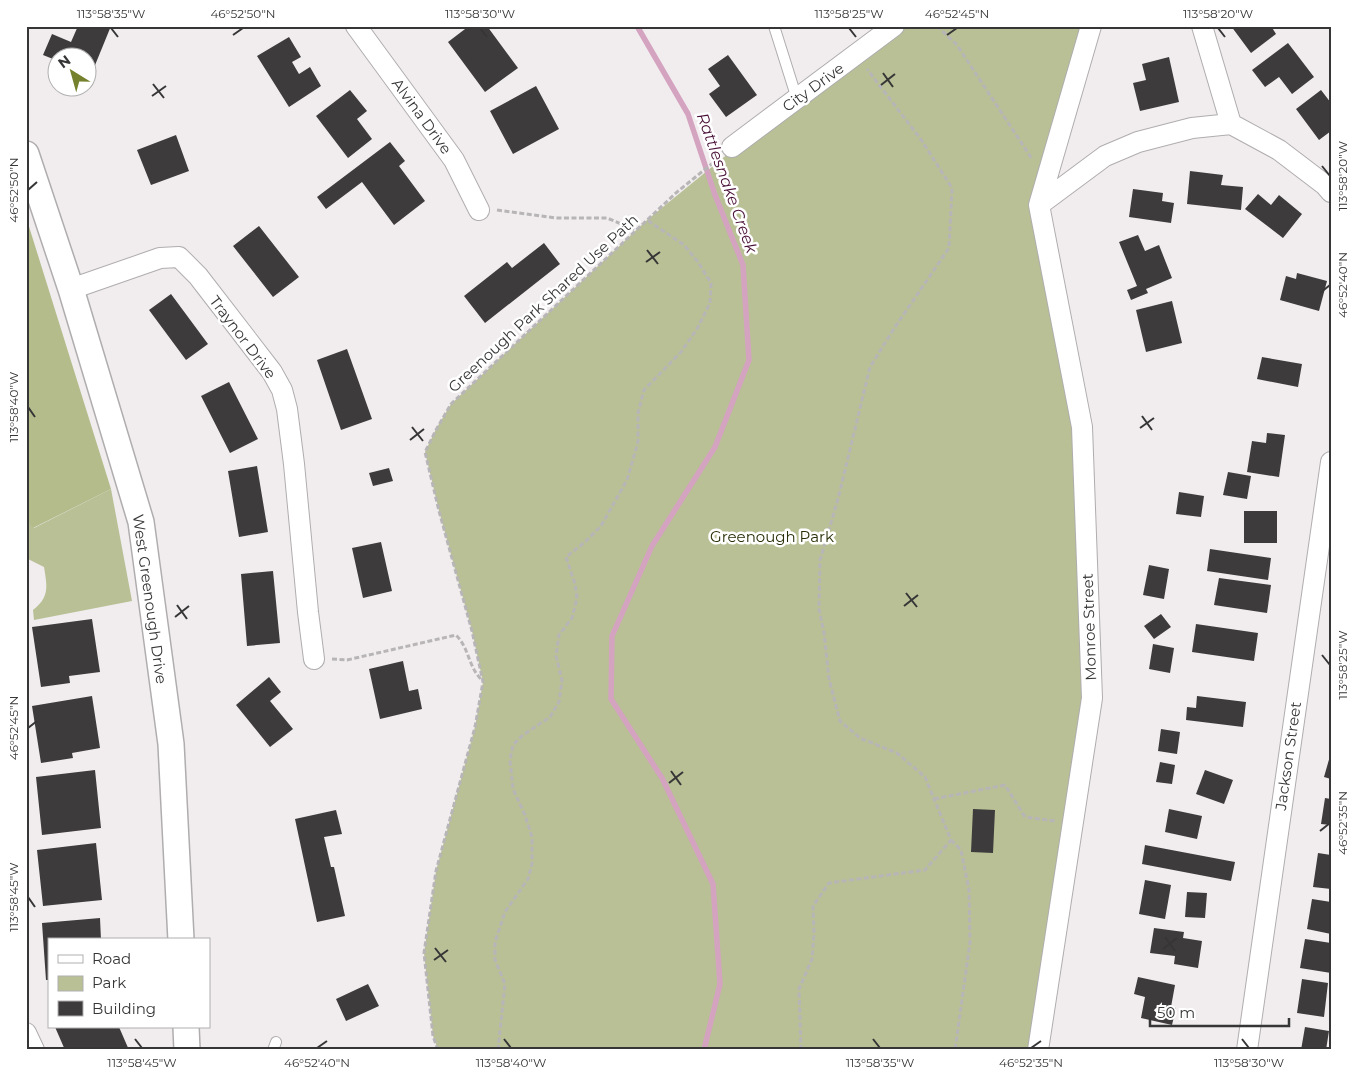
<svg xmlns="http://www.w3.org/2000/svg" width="1357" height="1076" font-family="Montserrat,sans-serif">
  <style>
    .green { fill: #b9c096 }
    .forest { fill: #b3bc8a }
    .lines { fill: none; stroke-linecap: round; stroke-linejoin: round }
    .stream { stroke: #d4a3c0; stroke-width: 5.5 }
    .building { fill: #3e3b3c }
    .service-casing { stroke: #b0adae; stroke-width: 12 }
    .minor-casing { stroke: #b0adae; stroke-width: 22 }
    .tertiary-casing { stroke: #b0adae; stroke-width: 28 }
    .path { stroke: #b8b5b7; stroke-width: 3; stroke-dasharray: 5 2.5; stroke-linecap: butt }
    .service { stroke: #fff; stroke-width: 10 }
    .minor { stroke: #fff; stroke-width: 20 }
    .tertiary { stroke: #fff; stroke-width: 25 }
    .ticks { fill: none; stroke: #373637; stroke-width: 2 }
    .labels { text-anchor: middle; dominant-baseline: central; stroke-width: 5; stroke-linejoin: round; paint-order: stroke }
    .street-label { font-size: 15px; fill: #373637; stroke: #fff }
    .park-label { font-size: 15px; fill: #292e06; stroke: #fff }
    .water-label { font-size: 16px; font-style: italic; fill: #491037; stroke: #fff }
    .neatline { fill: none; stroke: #373637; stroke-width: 2 }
    .ticks-label { font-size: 12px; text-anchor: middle; fill: #373637 }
  </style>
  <rect width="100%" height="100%" fill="#f1edef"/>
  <path class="green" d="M894 26H1091L1039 205 1082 427 1092 698 1038 1050H438L433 1036 424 953 436 871 475 727 483 682 472 631 439 511 425 452 436 429 451 404 647 220 729 153Z
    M111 489 132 601 34 620 33 610C50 597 47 586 44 567L26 558V518L34 528Z"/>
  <path class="forest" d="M26 217 111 489 33 528 26 518Z"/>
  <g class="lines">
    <path class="stream" d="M637 26 688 114 715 195 743 265 749 360 715 447 652 546 612 636 611 699 662 778 713 884 720 984 704 1050"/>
  </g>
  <path class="building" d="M78 26H111L91 75 88 73V58H58V61L43 55 52 34 71 42Z
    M469 26H487L518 68 485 92 448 42Z
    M1231 26H1271L1276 34 1251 53Z
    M289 37 301 57 292 62 299 74 310 67 321 86 289 107 257 56Z
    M1288 43 1314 77 1292 94 1279 77 1265 87 1252 70Z
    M728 55 757 95 726 117 709 94 720 86 708 69Z
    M1169 57 1179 102 1140 111 1133 83 1146 80 1142 64Z
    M536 86 559 129 513 154 490 111Z
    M350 90 367 111 357 119 372 139 348 158 316 116Z
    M1321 90 1331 103V131L1319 140 1296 109Z
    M176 135 189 171 151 185 137 150Z
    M390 142 405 161 399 166 425 201 394 225 362 182 326 209 317 197Z
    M1190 171 1223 175 1221 185 1243 187 1241 210 1187 204Z
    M1133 189 1163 193 1162 201 1174 203 1171 223 1129 217Z
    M1258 194 1271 205 1279 195 1302 214 1283 238 1245 209Z
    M259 226 299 277 273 297 233 246Z
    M1138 235 1145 251 1159 245 1172 278 1146 289 1148 293 1131 300 1127 290 1137 286 1119 242Z
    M544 243 560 264 485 323 464 296 507 262 512 268Z
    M1297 273 1327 281 1319 311 1280 300 1286 276 1296 279Z
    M171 294 208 344 186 360 149 310Z
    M1172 301 1182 343 1146 352 1136 310Z
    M347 349 372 419 341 430 317 360Z
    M1262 357 1302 364 1298 387 1257 379Z
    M229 382 258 439 230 453 201 396Z
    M1267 433 1285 435 1279 477 1247 472 1252 441 1266 443Z
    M257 466 268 532 239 537 228 471Z
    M389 468 393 481 373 486 369 473Z
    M1228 472 1251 476 1247 499 1223 495Z
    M1179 492 1204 496 1201 517 1176 514Z
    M1244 511H1277V543H1244Z
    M381 542 392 591 363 598 352 548Z
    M1210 549 1271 558 1268 580 1207 571Z
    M1149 565 1169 569 1164 599 1143 595Z
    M273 571 280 643 247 646 241 574Z
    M1219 578 1271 585 1267 613 1214 605Z
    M1161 614 1171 627 1154 639 1144 626Z
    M92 619 100 672 69 676 70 683 41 687 32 627Z
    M1196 624 1258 633 1254 661 1192 652Z
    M1153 644 1174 648 1170 673 1149 669Z
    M403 661 409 691 418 689 422 709 380 719 369 669Z
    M269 677 281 692 270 701 293 729 270 747 236 705Z
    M92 696 100 748 72 753 73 758 41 763 32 706Z
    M1197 696 1246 702 1243 727 1186 720 1187 707 1196 708Z
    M1161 729 1180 732 1177 754 1158 751Z
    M1330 756H1331V779L1324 777Z
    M1160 762 1175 765 1172 784 1156 782Z
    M95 770 101 828 42 835 36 777Z
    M1205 770 1233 780 1224 804 1196 794Z
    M1325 798 1331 799V825L1321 824Z
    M973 809 995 810 993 853 971 852Z
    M1169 809 1202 816 1197 839 1165 832Z
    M336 810 342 834 324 837 331 867H334L345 916 317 922 295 819Z
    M96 843 102 900 43 906 37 850Z
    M1145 845 1235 862 1231 881 1142 864Z
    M1318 853 1331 855V889L1313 887Z
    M1145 880 1171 885 1165 919 1139 914Z
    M1187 892 1207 893 1205 918 1185 917Z
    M1312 899 1331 902V934L1307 929Z
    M100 918 101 940H49V980H46L42 923Z
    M1154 928 1184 932 1183 938 1202 941 1198 968 1174 964 1175 956 1150 953Z
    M1305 939 1331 943V973L1300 968Z
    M1138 977 1175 985 1171 1007 1176 1008 1172 1025 1141 1018 1145 997 1134 994Z
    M1302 979 1328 983 1324 1017 1297 1013Z
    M368 984 379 1006 346 1021 336 999Z
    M55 1027H119L129 1050H65Z
    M1305 1027 1329 1031 1326 1050H1301Z"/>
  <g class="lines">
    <g class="service-casing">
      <path id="service" d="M774 26 797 99
        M273 1050 276 1042"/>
    </g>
    <g class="minor-casing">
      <path id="minor" d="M356 26 454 160 479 210
        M1202 26 1231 124
        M732 147 894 26
        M1039 205 1105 156 1138 142 1192 128 1231 124 1279 150 1325 185 1331 192
        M71 289 160 258 179 257 198 276 272 372 282 390 287 409 294 464 308 612 314 659
        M26 1033 34 1050
        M1038 1050 1092 698 1082 427 1039 205 1091 26
        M1247 1050 1331 462"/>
    </g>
    <g class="tertiary-casing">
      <path id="tertiary" d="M26 154 71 289 141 522 171 744 181 940
        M186 1027 187 1050"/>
    </g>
    <path class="path" d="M937 26 957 45 1032 159
      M497 210 556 218H607L636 230
      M332 659 347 660 456 635C470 649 468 668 483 681
      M934 799 1005 785 1025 817 1055 821
      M951 840 961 850 969 890 970 942 955 1050
      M438 1050 433 1036 424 953 436 871 475 727 483 682 472 631 439 511 425 452 436 430 451 404 677 192 719 158
      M498 1050 505 984 495 960V942L505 912 528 879 532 864V837L525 815 513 789 510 760 513 745 523 735 550 717 559 702 562 680 556 656 559 635 572 618 577 598 575 584 566 557 585 542 601 526 627 480 638 442V413L644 390 681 352 697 329 710 303 711 283 698 262 684 245 647 220
      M801 1050 799 989 812 959 814 934 813 906 829 883 925 870 951 840 925 777 897 753 860 738 840 721 829 679 824 633 819 609 820 560 838 499 870 367 895 327 949 248 952 188 922 141 867 69"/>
    <use href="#service" class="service"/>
    <use href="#minor" class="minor"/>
    <use href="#tertiary" class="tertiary"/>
  </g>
  <path class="ticks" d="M111 28 118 37M480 28 487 37M849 28 856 37M1218 28 1225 37M233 35 243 28M947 35 957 28M883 73 893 87M153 84 164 98M881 85 895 74M152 96 166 86M1322 166 1330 176M28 190 37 182M647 250 658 264M646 262 660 252M1320 293 1330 285M28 407 35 417M1142 416 1152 430M412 427 423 441M1140 428 1154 418M410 440 424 429M906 593 917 607M177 605 187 619M904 606 918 595M175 617 189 606M1322 655 1330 665M28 728 37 721M671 771 681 785M669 783 683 772M1320 831 1330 823M28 897 35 907M1165 937 1175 951M435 948 446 962M1163 949 1177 938M434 960 448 950M135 1039 142 1048M504 1039 511 1048M873 1039 880 1048M1242 1039 1249 1048M317 1048 327 1041M1031 1048 1041 1041"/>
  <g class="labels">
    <g class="street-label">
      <text transform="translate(813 87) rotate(-36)">City Drive</text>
      <text transform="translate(422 116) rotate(54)">Alvina Drive</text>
      <text transform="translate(543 303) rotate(-43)">Greenough Park Shared Use Path</text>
      <text transform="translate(243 337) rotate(53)">Traynor Drive</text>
      <text transform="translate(150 599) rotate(82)">West Greenough Drive</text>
      <text transform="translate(1089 627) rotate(-92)">Monroe Street</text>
      <text transform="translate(1288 756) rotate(-82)">Jackson Street</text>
    </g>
    <g class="park-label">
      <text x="772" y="536">Greenough Park</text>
    </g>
    <g class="water-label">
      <text transform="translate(727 183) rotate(70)">Rattlesnake Creek</text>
    </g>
  </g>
  <rect width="1357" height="1076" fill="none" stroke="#ffffff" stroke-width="55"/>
  <rect x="48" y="938" width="162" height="90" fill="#ffffff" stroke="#afafaf"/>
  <rect x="58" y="955" width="25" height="8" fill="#ffffff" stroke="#afafaf"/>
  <text x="92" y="964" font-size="15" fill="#373637">Road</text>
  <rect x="58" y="976" width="25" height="15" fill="#b9c096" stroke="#afafaf"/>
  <text x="92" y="988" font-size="15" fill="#373637">Park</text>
  <rect x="58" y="1001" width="25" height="15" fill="#3e3b3c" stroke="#afafaf"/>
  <text x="92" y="1014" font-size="15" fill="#373637">Building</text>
  <g transform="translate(72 72) rotate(323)"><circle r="24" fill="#ffffff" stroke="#afafaf"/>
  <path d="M0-4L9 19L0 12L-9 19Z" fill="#76812d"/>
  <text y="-8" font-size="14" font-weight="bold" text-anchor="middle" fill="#373637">N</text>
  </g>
  <path d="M1150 1018v8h139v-8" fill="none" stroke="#373637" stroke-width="2.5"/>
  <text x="1157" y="1018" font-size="15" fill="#373637" stroke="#ffffff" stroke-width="4" paint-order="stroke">50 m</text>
  <rect x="28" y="28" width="1302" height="1020" class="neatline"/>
  <g class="ticks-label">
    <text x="111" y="18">113°58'35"W</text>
    <text x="243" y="18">46°52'50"N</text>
    <text x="480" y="18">113°58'30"W</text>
    <text x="849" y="18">113°58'25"W</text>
    <text x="957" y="18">46°52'45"N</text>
    <text x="1218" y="18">113°58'20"W</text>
    <text transform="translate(1343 176) rotate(-90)" y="4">113°58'20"W</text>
    <text transform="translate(14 190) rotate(-90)" y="4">46°52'50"N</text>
    <text transform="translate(1343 285) rotate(-90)" y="4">46°52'40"N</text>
    <text transform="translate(14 407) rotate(-90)" y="4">113°58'40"W</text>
    <text transform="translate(1343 665) rotate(-90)" y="4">113°58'25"W</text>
    <text transform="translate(14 728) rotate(-90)" y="4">46°52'45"N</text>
    <text transform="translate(1343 823) rotate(-90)" y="4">46°52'35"N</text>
    <text transform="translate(14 897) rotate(-90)" y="4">113°58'45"W</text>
    <text x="142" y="1067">113°58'45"W</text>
    <text x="317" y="1067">46°52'40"N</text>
    <text x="511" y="1067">113°58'40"W</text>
    <text x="880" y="1067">113°58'35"W</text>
    <text x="1031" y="1067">46°52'35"N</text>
    <text x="1249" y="1067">113°58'30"W</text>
  </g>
</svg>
